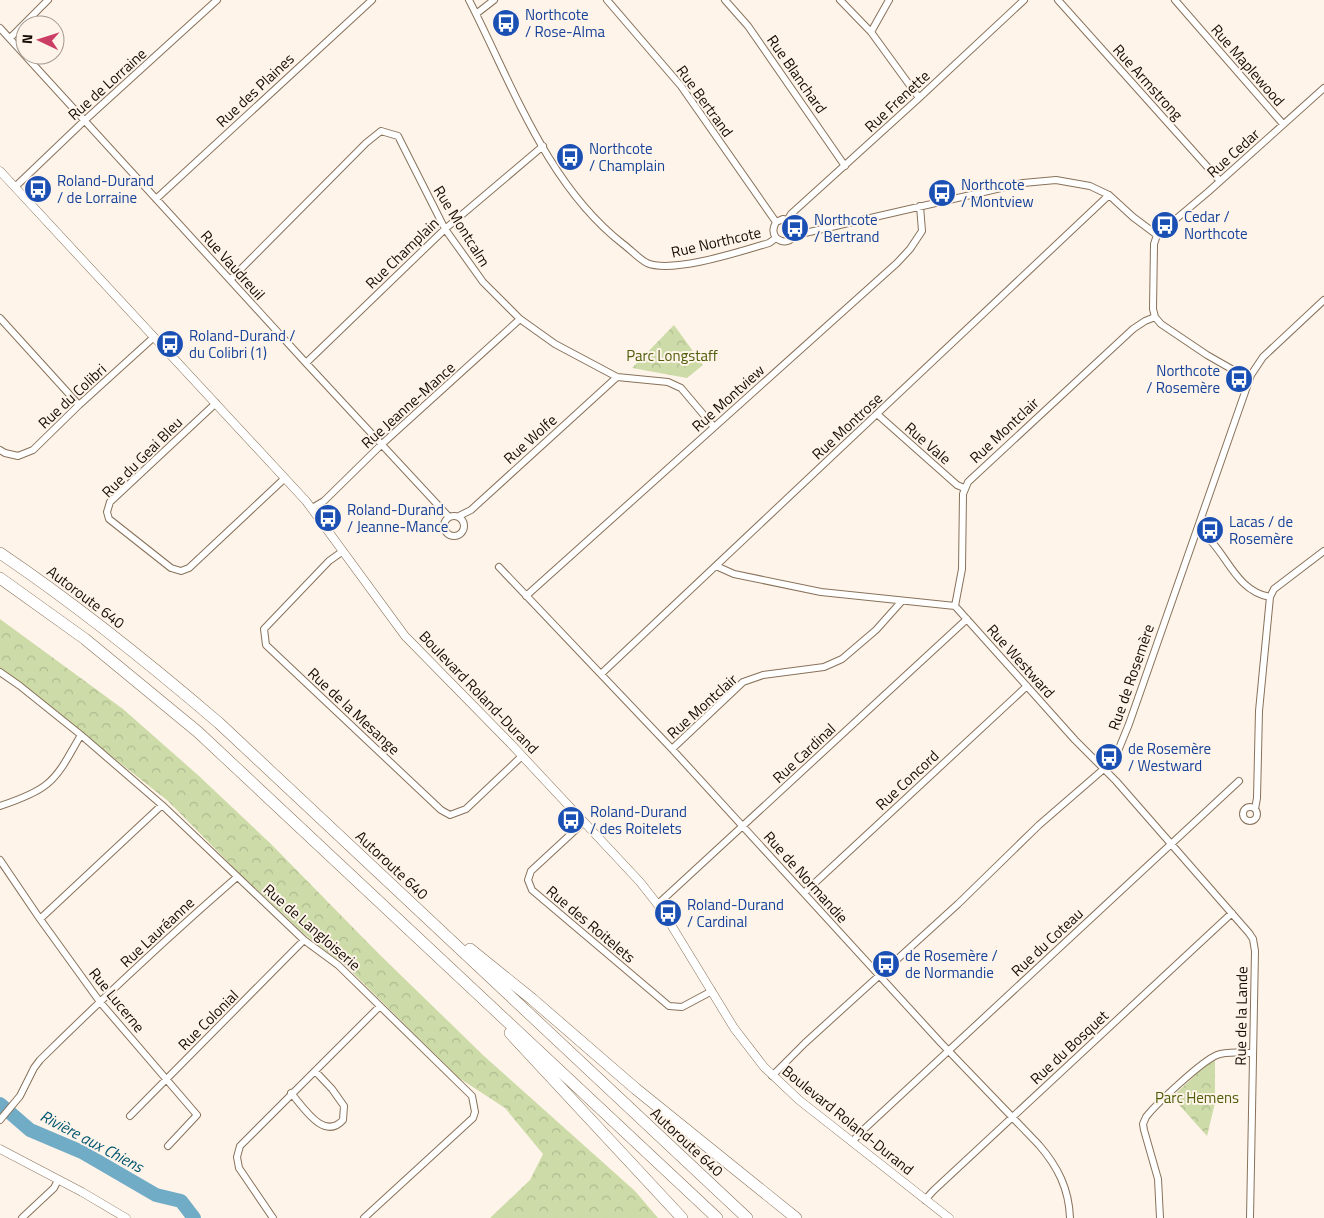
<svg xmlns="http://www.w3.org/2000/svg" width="1324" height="1218" font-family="'Titillium Web',sans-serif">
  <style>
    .forest { fill: url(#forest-crowns) }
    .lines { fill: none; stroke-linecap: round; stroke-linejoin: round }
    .river { stroke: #71acc7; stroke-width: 14 }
    .minor-casing { stroke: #88725a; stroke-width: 8 }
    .tertiary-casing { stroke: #88725a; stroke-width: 9 }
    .motorway-casing { stroke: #88725a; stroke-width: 12 }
    .minor { stroke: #fff; stroke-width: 6 }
    .tertiary { stroke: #fff; stroke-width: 8 }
    .motorway { stroke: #fff; stroke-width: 11 }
    .labels { text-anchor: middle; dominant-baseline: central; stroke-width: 4; stroke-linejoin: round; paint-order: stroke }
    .transit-label { font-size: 15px; fill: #164399; stroke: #fff4ea; text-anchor: start }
    .street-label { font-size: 15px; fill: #150d05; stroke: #fff4ea }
    .park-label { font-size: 15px; fill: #4e5e0b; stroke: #fff4ea }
    .water-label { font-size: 16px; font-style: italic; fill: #005570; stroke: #fff4ea }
  </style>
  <defs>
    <pattern id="forest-crowns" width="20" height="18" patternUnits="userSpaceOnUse" patternTransform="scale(1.25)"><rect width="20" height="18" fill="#cddba8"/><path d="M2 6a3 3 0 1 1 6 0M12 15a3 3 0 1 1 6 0" fill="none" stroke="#afbb8f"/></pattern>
  </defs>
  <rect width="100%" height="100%" fill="#fff4ea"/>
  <path class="forest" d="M674 325 703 365 687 378 632 368Z
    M0 619 123 709 199 776 270 843 378 953 484 1056 635 1191 658 1218H490L530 1180 543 1154 505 1108 459 1078 346 966 304 934 239 873 168 801 0 668Z
    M1215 1060V1103L1207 1136 1172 1097 1202 1069Z"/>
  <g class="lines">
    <path class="river" d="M0 1104 30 1130 82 1152 156 1195 181 1201 194 1218"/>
    <g class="minor-casing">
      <path id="minor" d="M469 0C512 84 547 185 623 244 631 250 639 259 647 263 672 274 742 251 769 243L776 238
        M607 0 681 86 776 222
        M725 0 748 26 845 166
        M840 0 871 32 919 98
        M1058 0 1220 181
        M1175 0 1283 124
        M476 14 494 0
        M0 28 306 363 449 517
        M871 32 889 0
        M10 38 48 0
        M15 187 84 121 217 0
        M156 199 372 0
        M788 219 791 214 919 98 1024 0
        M796 233H805L1023 183 1056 180 1090 186 1109 195 1133 217 1157 235
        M776 238C772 232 773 228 776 222L783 219 792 221 796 233
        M776 238C784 244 791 242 796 233
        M230 280 366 143 381 131 398 136 445 229 483 282 520 319 555 344 617 377 668 382 681 388 714 427
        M0 318 79 405
        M306 363 445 229 543 146
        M1249 379 1207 355 1161 324 1155 317 1153 309 1154 244 1157 235 1208 192 1324 88
        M216 403 110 502 107 512 109 519 171 568 181 571 189 568 285 478
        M877 414 957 485 964 488
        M0 450 5 453 18 456 33 450 79 405 154 337
        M312 508 324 501 382 444 520 319
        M459 516 471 510 617 377
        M444 526a10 10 0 1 1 20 0a10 10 0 1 1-20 0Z
        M1197 531C1225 543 1231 590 1270 597
        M343 551 329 561 264 629 266 645 441 810 450 815 466 809 522 756
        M716 566 734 574 821 592 955 606 1075 740 1116 781 1249 933 1253 939 1255 951 1250 1218
        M499 567 672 749 941 1043 1039 1145C1058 1167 1069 1189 1070 1218
        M526 596 897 263 910 249 922 231 920 206
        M955 606 962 569 963 494 968 482 1133 329 1145 321 1155 317
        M0 672 20 686 81 735 162 805 304 940 338 965 472 1096 475 1112 473 1118 364 1218
        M601 674 1109 195
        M672 749 743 682 763 675 824 667 842 659 876 630 901 602
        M0 806C15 801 35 794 47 784 62 772 71 751 81 735
        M1243 814a7 7 0 1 1 14 0a7 7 0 1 1-14 0Z
        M1255 809 1257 798 1259 711 1270 597 1274 589 1324 551
        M584 822 531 871 528 880 532 890 669 1006 682 1007 712 991
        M0 860 40 919 100 1002 197 1115 168 1146
        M804 893 1027 686
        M658 904 967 619
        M40 919 162 805
        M772 1076 805 1043 958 904 1039 825 1106 767 1118 751 1129 724 1251 375 1263 357 1324 300
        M291 1093C304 1108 324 1141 343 1120L344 1106 332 1089 315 1071
        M130 1116 304 940
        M0 1120 20 1096 34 1068 40 1060C104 997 169 936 237 877
        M852 1142 861 1132 1239 781
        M925 1200 933 1191 1232 913
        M22 1218 54 1188 58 1180
        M273 1218 239 1168 237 1157 240 1146 379 1007
        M1160 1218 1158 1179 1144 1130 1143 1124 1146 1117C1156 1104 1202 1061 1217 1055 1228 1051 1241 1053 1252 1053"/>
    </g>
    <g class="tertiary-casing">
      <path id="tertiary" d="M0 171 306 501 405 636 511 744 640 882 662 910 734 1028 764 1067 799 1100 949 1218
        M0 1149 82 1192 126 1218"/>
    </g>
    <g class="motorway-casing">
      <path id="motorway" d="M0 553C77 605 149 663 219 723L747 1218
        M0 578 85 639 198 732 717 1218
        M470 949 532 999 636 1089 796 1218
        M510 1033 682 1218"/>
    </g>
    <use href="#minor" class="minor"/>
    <use href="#tertiary" class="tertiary"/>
    <use href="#motorway" class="motorway"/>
  </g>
  <defs>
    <g id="bus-disc" transform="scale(1.4375)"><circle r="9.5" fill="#1a4fb4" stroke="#fff4ea"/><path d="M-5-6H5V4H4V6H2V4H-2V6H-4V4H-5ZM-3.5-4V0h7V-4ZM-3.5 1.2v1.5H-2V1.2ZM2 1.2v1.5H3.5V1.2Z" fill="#fff"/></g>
  </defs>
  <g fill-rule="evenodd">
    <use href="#bus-disc" x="506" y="23"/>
    <use href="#bus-disc" x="570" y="157"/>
    <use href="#bus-disc" x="38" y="189"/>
    <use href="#bus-disc" x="942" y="193"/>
    <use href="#bus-disc" x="1165" y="225"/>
    <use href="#bus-disc" x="795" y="228"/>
    <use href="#bus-disc" x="170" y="344"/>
    <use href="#bus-disc" x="1239" y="379"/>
    <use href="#bus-disc" x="328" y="518"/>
    <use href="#bus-disc" x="1210" y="530"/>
    <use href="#bus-disc" x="1109" y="757"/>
    <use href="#bus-disc" x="571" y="820"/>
    <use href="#bus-disc" x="668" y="913"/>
    <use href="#bus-disc" x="886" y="964"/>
  </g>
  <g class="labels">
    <g class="transit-label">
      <text x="525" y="14">Northcote<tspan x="525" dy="17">/ Rose-Alma</tspan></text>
      <text x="589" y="148">Northcote<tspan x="589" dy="17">/ Champlain</tspan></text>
      <text x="57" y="180">Roland-Durand<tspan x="57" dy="17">/ de Lorraine</tspan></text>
      <text x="961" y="184">Northcote<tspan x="961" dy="17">/ Montview</tspan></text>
      <text x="1184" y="216">Cedar /<tspan x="1184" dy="17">Northcote</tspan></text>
      <text x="814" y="219">Northcote<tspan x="814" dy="17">/ Bertrand</tspan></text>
      <text x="189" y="335">Roland-Durand /<tspan x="189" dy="17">du Colibri (1)</tspan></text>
      <text x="1220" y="370" text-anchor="end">Northcote<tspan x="1220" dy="17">/ Rosemère</tspan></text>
      <text x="347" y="509">Roland-Durand<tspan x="347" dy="17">/ Jeanne-Mance</tspan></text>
      <text x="1229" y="521">Lacas / de<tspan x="1229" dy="17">Rosemère</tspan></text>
      <text x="1128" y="748">de Rosemère<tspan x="1128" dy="17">/ Westward</tspan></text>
      <text x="590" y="811">Roland-Durand<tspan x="590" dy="17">/ des Roitelets</tspan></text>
      <text x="687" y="904">Roland-Durand<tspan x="687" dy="17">/ Cardinal</tspan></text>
      <text x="905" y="955">de Rosemère /<tspan x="905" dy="17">de Normandie</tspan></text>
    </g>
    <g class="street-label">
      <text transform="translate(1248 65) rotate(49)">Rue Maplewood</text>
      <text transform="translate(797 74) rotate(55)">Rue Blanchard</text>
      <text transform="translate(1148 82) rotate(48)">Rue Armstrong</text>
      <text transform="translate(107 84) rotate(-42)">Rue de Lorraine</text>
      <text transform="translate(255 90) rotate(-43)">Rue des Plaines</text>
      <text transform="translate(705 101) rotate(54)">Rue Bertrand</text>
      <text transform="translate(897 101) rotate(-43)">Rue Frenette</text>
      <text transform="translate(1233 153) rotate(-42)">Rue Cedar</text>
      <text transform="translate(462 226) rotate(58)">Rue Montcalm</text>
      <text transform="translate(716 242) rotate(-13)">Rue Northcote</text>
      <text transform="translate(402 253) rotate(-44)">Rue Champlain</text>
      <text transform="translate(233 265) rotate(48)">Rue Vaudreuil</text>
      <text transform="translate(72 396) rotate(-43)">Rue du Colibri</text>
      <text transform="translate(728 398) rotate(-42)">Rue Montview</text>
      <text transform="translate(408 405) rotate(-42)">Rue Jeanne-Mance</text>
      <text transform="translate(847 426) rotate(-43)">Rue Montrose</text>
      <text transform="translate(1004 430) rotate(-43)">Rue Montclair</text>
      <text transform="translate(530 439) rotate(-42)">Rue Wolfe</text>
      <text transform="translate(928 443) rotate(41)">Rue Vale</text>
      <text transform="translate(142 457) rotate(-45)">Rue du Geai Bleu</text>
      <text transform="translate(86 597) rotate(37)">Autoroute 640</text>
      <text transform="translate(1021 661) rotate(48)">Rue Westward</text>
      <text transform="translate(1131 677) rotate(-71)">Rue de Rosemère</text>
      <text transform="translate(479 692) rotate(46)">Boulevard Roland-Durand</text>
      <text transform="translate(702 706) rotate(-42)">Rue Montclair</text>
      <text transform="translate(354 711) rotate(43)">Rue de la Mesange</text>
      <text transform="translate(804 753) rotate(-43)">Rue Cardinal</text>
      <text transform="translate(907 780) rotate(-43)">Rue Concord</text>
      <text transform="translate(392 865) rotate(43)">Autoroute 640</text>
      <text transform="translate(806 877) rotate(48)">Rue de Normandie</text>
      <text transform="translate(591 924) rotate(40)">Rue des Roitelets</text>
      <text transform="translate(312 927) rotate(41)">Rue de Langloiserie</text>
      <text transform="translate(157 932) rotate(-43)">Rue Lauréanne</text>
      <text transform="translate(1047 942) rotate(-43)">Rue du Coteau</text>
      <text transform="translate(117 1000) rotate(51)">Rue Lucerne</text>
      <text transform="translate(1241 1016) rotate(-89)">Rue de la Lande</text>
      <text transform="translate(208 1020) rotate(-45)">Rue Colonial</text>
      <text transform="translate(1069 1047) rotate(-43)">Rue du Bosquet</text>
      <text transform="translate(848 1120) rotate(39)">Boulevard Roland-Durand</text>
      <text transform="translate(687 1142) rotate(43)">Autoroute 640</text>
    </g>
    <g class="park-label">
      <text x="672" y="355">Parc Longstaff</text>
      <text x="1197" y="1097">Parc Hemens</text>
    </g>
    <g class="water-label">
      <text transform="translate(92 1141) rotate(28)">Rivière aux Chiens</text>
    </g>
  </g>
  <g transform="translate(40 40) rotate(274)"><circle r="24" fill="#fff4ea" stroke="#a1988e"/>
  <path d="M0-4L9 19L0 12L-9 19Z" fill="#cc3d65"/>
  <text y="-8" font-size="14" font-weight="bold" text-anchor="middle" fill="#150d05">N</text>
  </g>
</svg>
